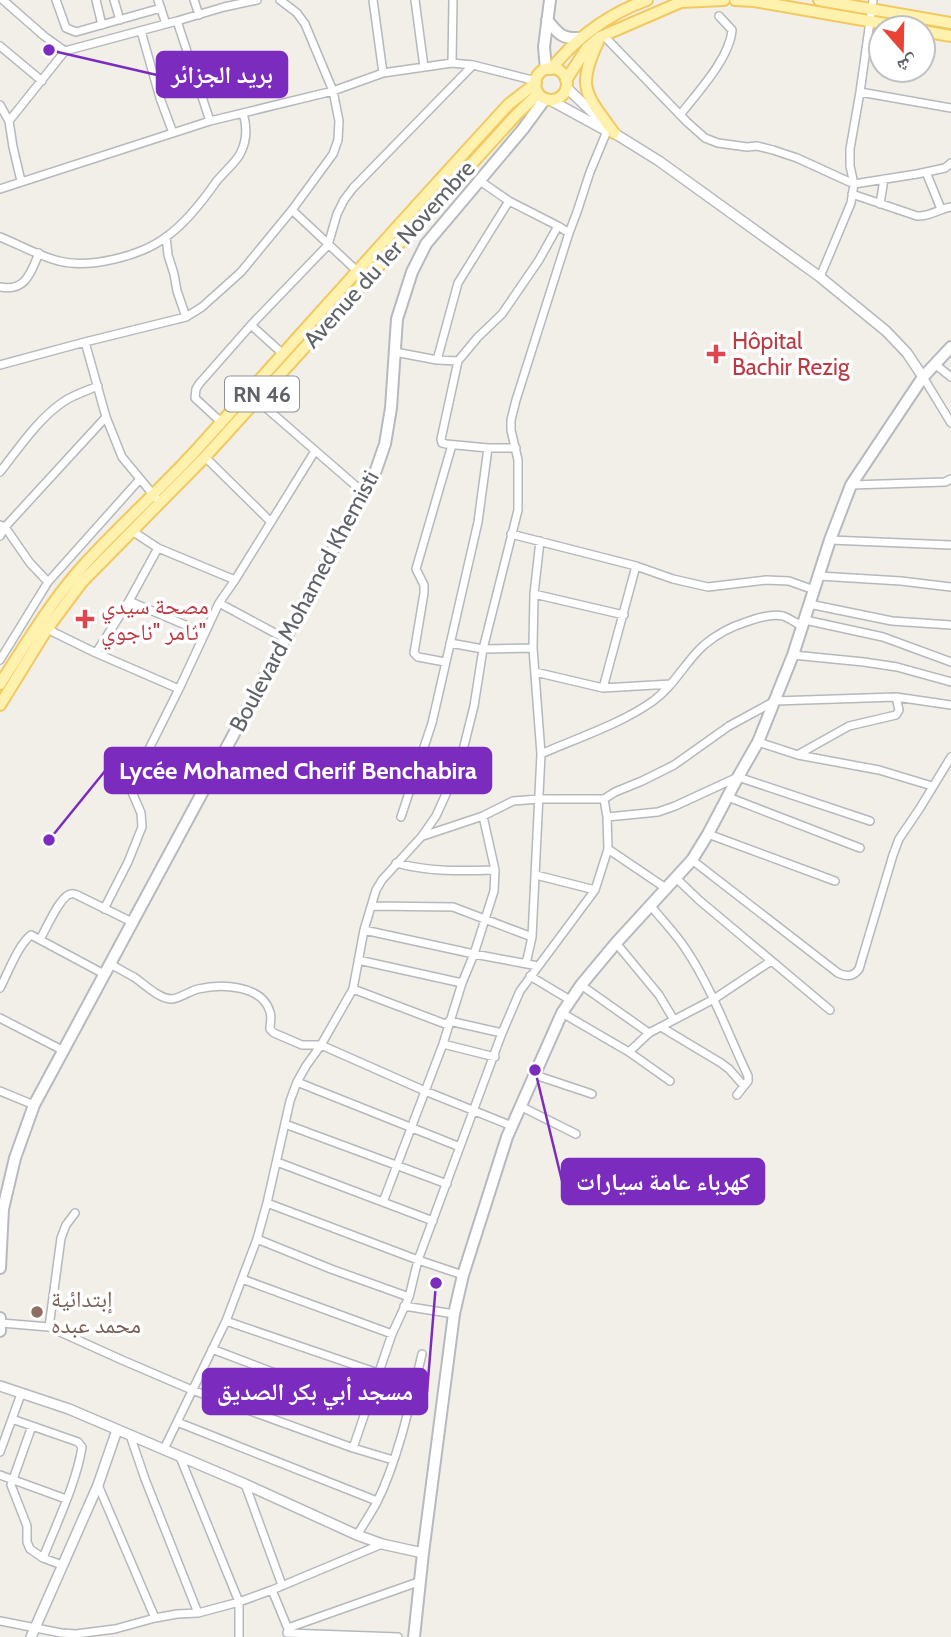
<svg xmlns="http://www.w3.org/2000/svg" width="951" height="1637" font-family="Cabin,'Noto Naskh Arabic',sans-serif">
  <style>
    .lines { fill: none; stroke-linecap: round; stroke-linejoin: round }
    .minor-casing { stroke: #b5b8bc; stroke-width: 10 }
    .tertiary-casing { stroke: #b5b8bc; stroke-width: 12 }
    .secondary-casing { stroke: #b6babf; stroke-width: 14 }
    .primary-casing { stroke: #f2c960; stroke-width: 14 }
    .minor { stroke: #fff; stroke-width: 7 }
    .tertiary { stroke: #fff; stroke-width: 9 }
    .secondary { stroke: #fff; stroke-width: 10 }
    .primary { stroke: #fff2af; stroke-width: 10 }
    .health-dot { fill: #e0444e; stroke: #fff; stroke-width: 2.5 }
    .education-dot { fill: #8d6e63; stroke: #fff; stroke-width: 2.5 }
    .labels { text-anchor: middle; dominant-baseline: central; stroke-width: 7; stroke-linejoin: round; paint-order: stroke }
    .shield { fill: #fff; stroke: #8f9295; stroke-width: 2 }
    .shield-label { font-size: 21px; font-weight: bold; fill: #5f6368 }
    .street-label { font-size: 23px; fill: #5f6368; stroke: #fff }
    .health-label { font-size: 23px; fill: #be3a42; stroke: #fff; text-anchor: start }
    .education-label { font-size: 23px; fill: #785e54; stroke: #fff; text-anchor: start }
    .leader { fill: none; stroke: #7b2cbf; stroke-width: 2.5 }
    .callout-dot { fill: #7b2cbf; stroke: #fff; stroke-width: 2.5 }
    .callout { fill: #7b2cbf; stroke: #7b2cbf; stroke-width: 2.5 }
    .callout-label { font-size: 24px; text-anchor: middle; font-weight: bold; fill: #fff }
  </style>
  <rect width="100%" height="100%" fill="#f1efe8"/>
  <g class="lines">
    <g class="minor-casing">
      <path id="minor" d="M3 0 44 36 65 51
        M56 0 66 28 76 32 161 8
        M96 0 102 25
        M114 0 120 20
        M158 0 166 24
        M194 0 199 15
        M373 0 383 73
        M415 0 424 67
        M177 21 210 121
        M141 31 160 98 173 133
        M604 36 687 122 705 138 718 143 747 147 757 146 773 150 797 158 854 184 917 174 945 168 951 163
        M0 46 42 81
        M452 63 453 0
        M860 92 951 108
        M0 105 9 121
        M680 115C697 93 730 58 732 30L719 16
        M926 172 941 209
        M21 181 13 147 9 121 65 51 177 21 224 7 257 0
        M480 181 509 201 558 226 569 233
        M0 189 210 121 333 91 383 73 452 63 473 65 536 81
        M852 194 917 216C929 217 939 209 951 207
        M880 204 884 179
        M292 210 357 271
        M0 237C18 244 41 257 59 261 89 269 141 256 166 237 186 223 202 202 216 182 222 174 237 161 240 154 247 141 247 126 243 113
        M166 237 168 255 174 274 177 291 186 317
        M820 277 851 203 854 184 850 166V149L860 92 873 0
        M0 287C26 292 31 272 39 253
        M251 325 283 354
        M85 342 106 417 122 457 156 498
        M395 352 437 360 458 361
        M437 360 458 283 509 201
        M0 365 85 342 186 317 202 307 241 272 292 210 333 154 338 140 339 121 333 91 305 24 297 13 280 0
        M936 365 951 377
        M923 377 951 423
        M257 400 364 493
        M221 422 195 398 196 389 199 384 251 325 328 245 337 214 344 200 353 188 473 65
        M516 448H488L446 444 442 443 441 439 458 361 478 337 502 314 539 260 558 226
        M205 457 271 522
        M0 472C19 448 37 420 63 402 73 395 86 391 98 386
        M851 485 945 482 951 479
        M0 525 5 527 30 563 48 582
        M132 531 158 548 235 580
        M511 534 636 566 673 579 708 587 766 580 789 581 814 590
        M0 536 5 527 106 417
        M830 540 951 545
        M819 576 901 581 951 587
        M534 594 624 615
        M129 601 204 633
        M219 603 284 638
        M809 604 892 621 951 625
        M805 620 883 637 951 662
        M47 629 96 653 179 689
        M450 643 483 649 533 648
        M96 653 129 601 158 548
        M793 655 864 662 897 667 951 682
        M0 660 48 582 140 479
        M445 662 418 657 414 653 424 593V585L416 569 452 445
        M535 672 603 688 671 684
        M603 688 636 566
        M758 742 798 755 879 770 932 786
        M541 754C577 738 621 724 653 701 674 686 685 662 704 645 717 634 730 627 746 622 757 618 772 613 783 616 789 618 796 623 802 626
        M799 754 849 726 896 715 899 710 896 697
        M728 797 860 848
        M401 817 432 723 478 522 488 448
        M607 817 658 812 675 806 738 777 870 821
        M708 834 835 881
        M423 836 483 816 513 801 539 799H604
        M608 849 667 889
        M692 860 838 973C847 977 853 977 859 969L893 855 899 839 920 808 951 757
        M396 863C430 872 461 871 495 870
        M536 875 595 890
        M676 878 699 900 830 1010
        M372 906 453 907 532 937
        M651 906C662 920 675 933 685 948 712 988 728 1034 748 1076V1081L737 1095
        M104 909 128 862 142 827 141 813 132 792 137 773 179 689 219 603 235 580 315 451
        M364 930 474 954 538 966
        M40 939C46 930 60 895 71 894 73 893 75 894 77 895L132 922
        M616 943 659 995 674 1020
        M358 960 462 983
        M110 964C118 968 126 973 134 977 144 984 159 999 172 999 180 998 190 991 198 989 220 984 262 984 270 1012 272 1017 270 1024 270 1029L274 1033 302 1045H321L425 1091 512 1126
        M526 964 532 937 541 754 533 648 534 594 540 541
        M530 976 570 1000
        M581 985 649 1033
        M0 988C8 973 18 945 31 935L104 974
        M353 989 448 1025
        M562 1013 629 1052 670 1081
        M0 1018 64 1051
        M449 1021 502 1033
        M661 1027 721 1063 729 1069 744 1086
        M443 1044 495 1057
        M629 1052 649 1033 714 999 771 961
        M535 1075 592 1094
        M297 1082 460 1147
        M0 1091 34 1105
        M522 1107 576 1134
        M285 1124 447 1184
        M277 1162 433 1221
        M383 1202 443 1044 462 983 474 954 494 891 495 870 483 816
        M267 1203 418 1260 463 1275
        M257 1239 331 1269 409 1297
        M242 1279 392 1334
        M404 1306 454 1314
        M226 1321 378 1373
        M1 1323 49 1327 122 1360 192 1390 353 1448 393 1460
        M49 1327 61 1238 66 1225 75 1213
        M212 1349 367 1408
        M12 1419 78 1442 82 1447C77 1481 56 1525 43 1558
        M177 1422 377 1501
        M32 1426 11 1485 27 1526V1542L30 1549 43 1558 62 1565
        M130 1435 145 1479 198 1613
        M353 1448 392 1334 409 1297 418 1260 502 1033 520 991 595 890 608 849 607 817 604 799 615 792 642 781 674 765 729 726 775 701 896 697 951 705
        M164 1449 226 1321 257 1239 267 1203 290 1101 297 1082 306 1066 321 1045 353 989 364 930 376 890 382 880 422 836 436 816 451 783 463 750 474 706 483 649 518 510V460L511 430V420L516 400 569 233 577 212 590 172 607 131
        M0 1452 21 1394
        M180 1457 239 1602V1637
        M0 1475 66 1499
        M245 1484 282 1585
        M98 1485 155 1618
        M357 1535C364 1524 371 1513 377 1502 398 1460 411 1400 422 1354
        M272 1590 288 1629
        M0 1621 61 1633 76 1634 115 1629 155 1618 177 1614 198 1613 239 1602 272 1590 382 1544
        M288 1628 421 1581
        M287 1633 398 1637"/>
    </g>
    <g class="tertiary-casing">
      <path id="tertiary" d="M567 88 614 133 659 161 820 277 886 331 907 353 923 377
        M550 100 605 130
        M0 1386 69 1409 245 1484 357 1535 382 1544 423 1553
        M31 1637 98 1485 117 1430"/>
    </g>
    <g class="secondary-casing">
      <path id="secondary" d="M547 20C558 33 561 39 579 38
        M546 69 544 47 550 0
        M0 1268 3 1209 15 1158 34 1105 376 470 385 444 391 408 397 319 412 272 426 244 523 129 545 99
        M0 1318V1331
        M414 1637 423 1553 454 1314 463 1275 507 1137 562 1013 581 985 616 943 692 860 708 834 738 777 758 742 793 655 830 540 851 485 923 377 951 347"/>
    </g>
    <g class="primary-casing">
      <path id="primary" d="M735 0 754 1 909 28
        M819 0 951 23
        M923 31 951 36
        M598 42C576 88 586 94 614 133
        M535 84a16 16 0 1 1 32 0a16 16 0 1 1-32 0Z
        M551 69C577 37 608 14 647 0
        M566 80 587 48 600 37 681 2 724 0
        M0 684C26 644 50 603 82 567 120 525 162 488 200 446 303 332 405 217 509 104L536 83
        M0 705 47 629 82 582 205 457 517 114 538 94"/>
    </g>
    <use href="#minor" class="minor"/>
    <use href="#tertiary" class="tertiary"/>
    <use href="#secondary" class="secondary"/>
    <use href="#primary" class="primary"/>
  </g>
  <g class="health-dot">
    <path d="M712.5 343.5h7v7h7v7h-7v7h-7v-7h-7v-7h7z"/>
    <path d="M81.5 608.5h7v7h7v7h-7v7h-7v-7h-7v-7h7z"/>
  </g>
  <circle class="education-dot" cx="37" cy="1312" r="7"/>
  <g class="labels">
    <rect class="shield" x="225" y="376.5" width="74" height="35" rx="5"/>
    <g class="shield-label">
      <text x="262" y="394">RN 46</text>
    </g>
    <g class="street-label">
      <text transform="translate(389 254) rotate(-48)">Avenue du 1er Novembre</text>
      <text transform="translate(304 601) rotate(-62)">Boulevard Mohamed Khemisti</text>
    </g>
    <g class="health-label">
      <text x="732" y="341">Hôpital<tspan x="732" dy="26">Bachir Rezig</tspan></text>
      <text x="101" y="606">مصحة سيدي<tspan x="101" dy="26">ثامر "ناجوي"</tspan></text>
    </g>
    <g class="education-label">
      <text x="51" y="1299">إبتدائية<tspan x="51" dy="26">محمد عبده</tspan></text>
    </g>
  </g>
  <path class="leader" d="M49 50L157 75M49 840L105 771M535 1070L562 1181M436 1283L427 1392"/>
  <g class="callout-dot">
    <circle cx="49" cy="50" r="7"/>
    <circle cx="49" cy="840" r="7"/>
    <circle cx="535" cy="1070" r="7"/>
    <circle cx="436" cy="1283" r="7"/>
  </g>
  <g class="callout">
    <rect x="157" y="52" width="130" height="45" rx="7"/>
    <rect x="105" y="748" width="386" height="45" rx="7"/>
    <rect x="562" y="1159" width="202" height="45" rx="7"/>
    <rect x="203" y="1369" width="224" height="45" rx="7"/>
  </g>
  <g class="callout-label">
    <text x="222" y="83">بريد الجزائر</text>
    <text x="298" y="779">Lycée Mohamed Cherif Benchabira</text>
    <text x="663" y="1190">كهرباء عامة سيارات</text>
    <text x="315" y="1400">مسجد أبي بكر الصديق</text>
  </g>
  <g transform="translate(902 49) rotate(160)"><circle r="33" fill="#ffffff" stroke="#bfc1c3" stroke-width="2"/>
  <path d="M0-5L12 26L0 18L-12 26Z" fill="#ea4335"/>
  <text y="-10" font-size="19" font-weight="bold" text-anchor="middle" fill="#5f6368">ش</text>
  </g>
</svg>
